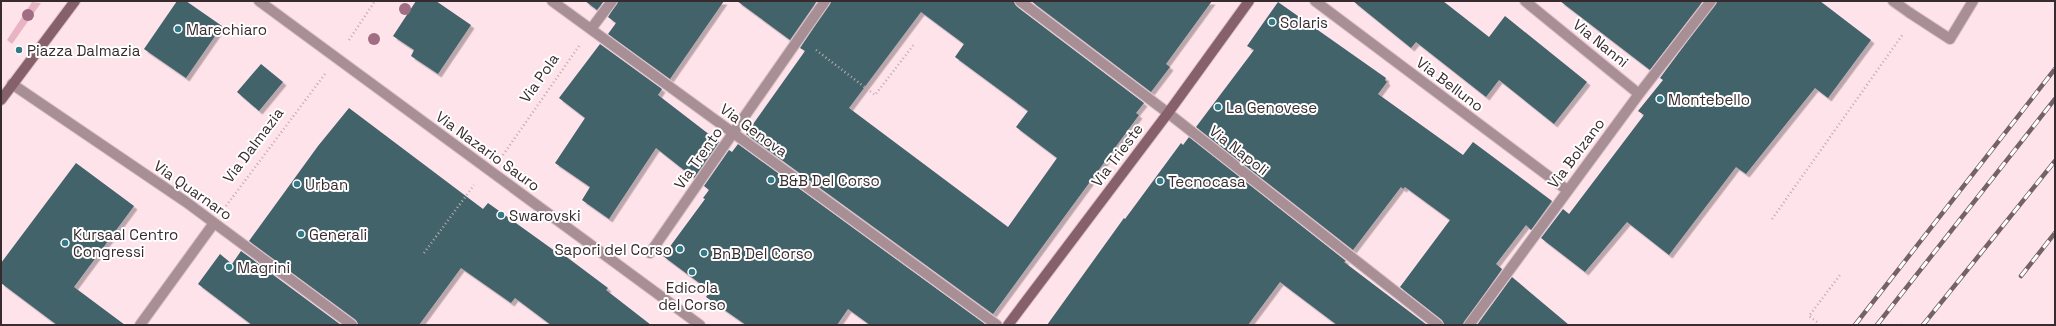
<svg xmlns="http://www.w3.org/2000/svg" width="2056" height="326" font-family="'Space Grotesk',sans-serif">
  <style>
    .green { fill: #e8b4c4 }
    .building { fill: #42636a; fill-rule: evenodd; filter: url(#shadow) }
    .lines { fill: none; stroke-linecap: round; stroke-linejoin: round }
    .lane-casing { stroke: #dbc2c9; stroke-width: 12 }
    .street-casing { stroke: #dbc2c9; stroke-width: 12 }
    .secondary-casing { stroke: #dbc2c9; stroke-width: 12 }
    .path { stroke: #c1a9b0; stroke-width: 2.5; stroke-dasharray: 1 3; stroke-linecap: butt }
    .lane { stroke: #a88e95; stroke-width: 10 }
    .street { stroke: #a88e95; stroke-width: 10 }
    .secondary { stroke: #86616c; stroke-width: 10 }
    .rail-casing { stroke: #746267; stroke-width: 4.5 }
    .rail { stroke: #fff; stroke-width: 3; stroke-dasharray: 9; stroke-linecap: butt }
    .tree { fill: #a06d82 }
    .poi-dot { fill: #347986; stroke: #fff; stroke-width: 1.5 }
    .labels { text-anchor: middle; dominant-baseline: central; stroke-width: 4; stroke-linejoin: round; paint-order: stroke }
    .poi-label { font-size: 15px; fill: #382b2f; stroke: #fff; text-anchor: start }
    .street-label { font-size: 15px; fill: #382b2f; stroke: #fff }
  </style>
  <defs>
    <filter id="shadow"><feDropShadow dx="3.5" dy="3.5" stdDeviation="0" flood-color="#0004"/></filter>
  </defs>
  <rect width="100%" height="100%" fill="#ffe3eb"/>
  <path class="green" d="M32 2 41 3 12 44 7 40Z"/>
  <path class="building" d="M177 1H186L222 26 186 78 144 49Z
    M416 1H436L471 25 438 74 411 56 414 50 393 36Z
    M585 1H604L597 10Z
    M618 1H724L670 79 608 34 616 23 608 17Z
    M737 1H817L790 40Z
    M831 1H1014L1016 6 1144 103 1136 113 1139 115 993 314 746 134 805 51 800 48ZM921 12 964 44 955 57 1028 111 1016 127 1057 158 1008 227 849 108Z
    M1031 1H1212L1166 64 1170 67 1151 92Z
    M1353 1H1443L1489 37 1505 16 1587 82 1554 124 1499 80 1486 97 1416 42 1411 48Z
    M1560 1H1703L1650 70Z
    M1717 1H1820L1871 40 1828 98 1815 88 1746 174 1736 167 1669 255 1627 222 1585 272 1541 238 1563 209 1569 214 1644 115 1638 111 1663 80 1660 78Z
    M1278 2 1386 78 1385 80 1387 82 1378 94 1463 155 1473 142 1552 201 1531 230 1526 225 1496 264 1502 269 1463 325H1444L1442 320 1400 287 1450 220 1405 187 1403 189 1401 187 1353 250 1196 127 1254 50 1247 46Z
    M600 44 662 89 658 95 719 142 694 178 656 148 609 219 582 200 590 187 555 163 585 118 559 98Z
    M261 64 283 82 259 111 237 92Z
    M349 108 483 209 488 203 559 254 560 252 608 288 606 290 651 325H551L515 298 511 303 461 268 419 325H358L356 320 249 241 318 146Z
    M1189 137 1346 261 1344 262 1427 325H1337L1280 282 1248 325H1047L1124 218 1125 219 1181 143 1183 145Z
    M738 144 985 324 870 325 848 309 837 325H746L706 297 710 291 663 256 705 199 703 198 709 190 704 186 729 150 732 152Z
    M76 163 134 206 74 287 125 325H57L1 283V263Z
    M241 251 341 325H252L198 284 220 254 232 264Z
    M1512 277 1569 325H1477Z"/>
  <g class="lines">
    <g class="lane-casing">
      <path id="lane" d="M1910 13 1950 39 1973 1
        M650 253 733 133"/>
    </g>
    <g class="street-casing">
      <path id="street" d="M259 1 700 325
        M552 1 997 325
        M1020 1 1168 113 1438 325
        M1315 1 1567 190
        M1525 1 1639 94
        M1893 1 1910 13
        M591 29 612 1
        M12 84 186 202 352 325
        M733 133 825 1
        M140 325 214 223
        M1469 325 1639 94 1711 1"/>
    </g>
    <g class="secondary-casing">
      <path id="secondary" d="M1 100 75 1
        M1008 325 1168 113 1249 1"/>
    </g>
    <path class="path" d="M349 40 375 1
      M816 50 875 95 915 43
      M503 155 579 46
      M226 206 325 74
      M1772 219 1903 34
      M424 253 474 185
      M1817 322 1809 316 1840 275
      M1901 325H1902"/>
    <use href="#lane" class="lane"/>
    <use href="#street" class="street"/>
    <use href="#secondary" class="secondary"/>
    <g class="rail-casing">
      <path id="rail" d="M2021 276 2055 233
        M1855 325 2055 69
        M1877 325 2055 99
        M1923 325 2055 161"/>
    </g>
    <use href="#rail" class="rail"/>
  </g>
  <g class="tree">
    <circle cx="405" cy="9" r="6"/>
    <circle cx="28" cy="15" r="6"/>
    <circle cx="374" cy="39" r="6"/>
  </g>
  <g class="poi-dot">
    <circle cx="1272" cy="22" r="4"/>
    <circle cx="178" cy="29" r="4"/>
    <circle cx="19" cy="50" r="4"/>
    <circle cx="1660" cy="99" r="4"/>
    <circle cx="1218" cy="107" r="4"/>
    <circle cx="771" cy="180" r="4"/>
    <circle cx="1160" cy="181" r="4"/>
    <circle cx="297" cy="184" r="4"/>
    <circle cx="501" cy="215" r="4"/>
    <circle cx="301" cy="234" r="4"/>
    <circle cx="65" cy="243" r="4"/>
    <circle cx="680" cy="249" r="4"/>
    <circle cx="704" cy="253" r="4"/>
    <circle cx="229" cy="267" r="4"/>
    <circle cx="692" cy="272" r="4"/>
  </g>
  <g class="labels">
    <g class="poi-label">
      <text x="1280" y="22">Solaris</text>
      <text x="186" y="29">Marechiaro</text>
      <text x="27" y="50">Piazza Dalmazia</text>
      <text x="1668" y="99">Montebello</text>
      <text x="1226" y="107">La Genovese</text>
      <text x="779" y="180">B&amp;B Del Corso</text>
      <text x="1168" y="181">Tecnocasa</text>
      <text x="305" y="184">Urban</text>
      <text x="509" y="215">Swarovski</text>
      <text x="73" y="234">Kursaal Centro<tspan x="73" dy="17">Congressi</tspan></text>
      <text x="309" y="234">Generali</text>
      <text x="672" y="249" text-anchor="end">Sapori del Corso</text>
      <text x="712" y="253">BnB Del Corso</text>
      <text x="237" y="267">Magrini</text>
      <text x="692" y="287" text-anchor="middle">Edicola<tspan x="692" dy="17">del Corso</tspan></text>
    </g>
    <g class="street-label">
      <text transform="translate(1601 43) rotate(39)">Via Nanni</text>
      <text transform="translate(539 78) rotate(-55)">Via Pola</text>
      <text transform="translate(1450 84) rotate(37)">Via Belluno</text>
      <text transform="translate(754 130) rotate(36)">Via Genova</text>
      <text transform="translate(253 145) rotate(-53)">Via Dalmazia</text>
      <text transform="translate(1239 150) rotate(38)">Via Napoli</text>
      <text transform="translate(488 151) rotate(36)">Via Nazario Sauro</text>
      <text transform="translate(1576 153) rotate(-53)">Via Bolzano</text>
      <text transform="translate(1117 155) rotate(-53)">Via Trieste</text>
      <text transform="translate(698 158) rotate(-55)">Via Trento</text>
      <text transform="translate(193 190) rotate(35)">Via Quarnaro</text>
    </g>
  </g>
  <rect width="2056" height="326" fill="none" stroke="#382b2f" stroke-width="4"/>
</svg>
